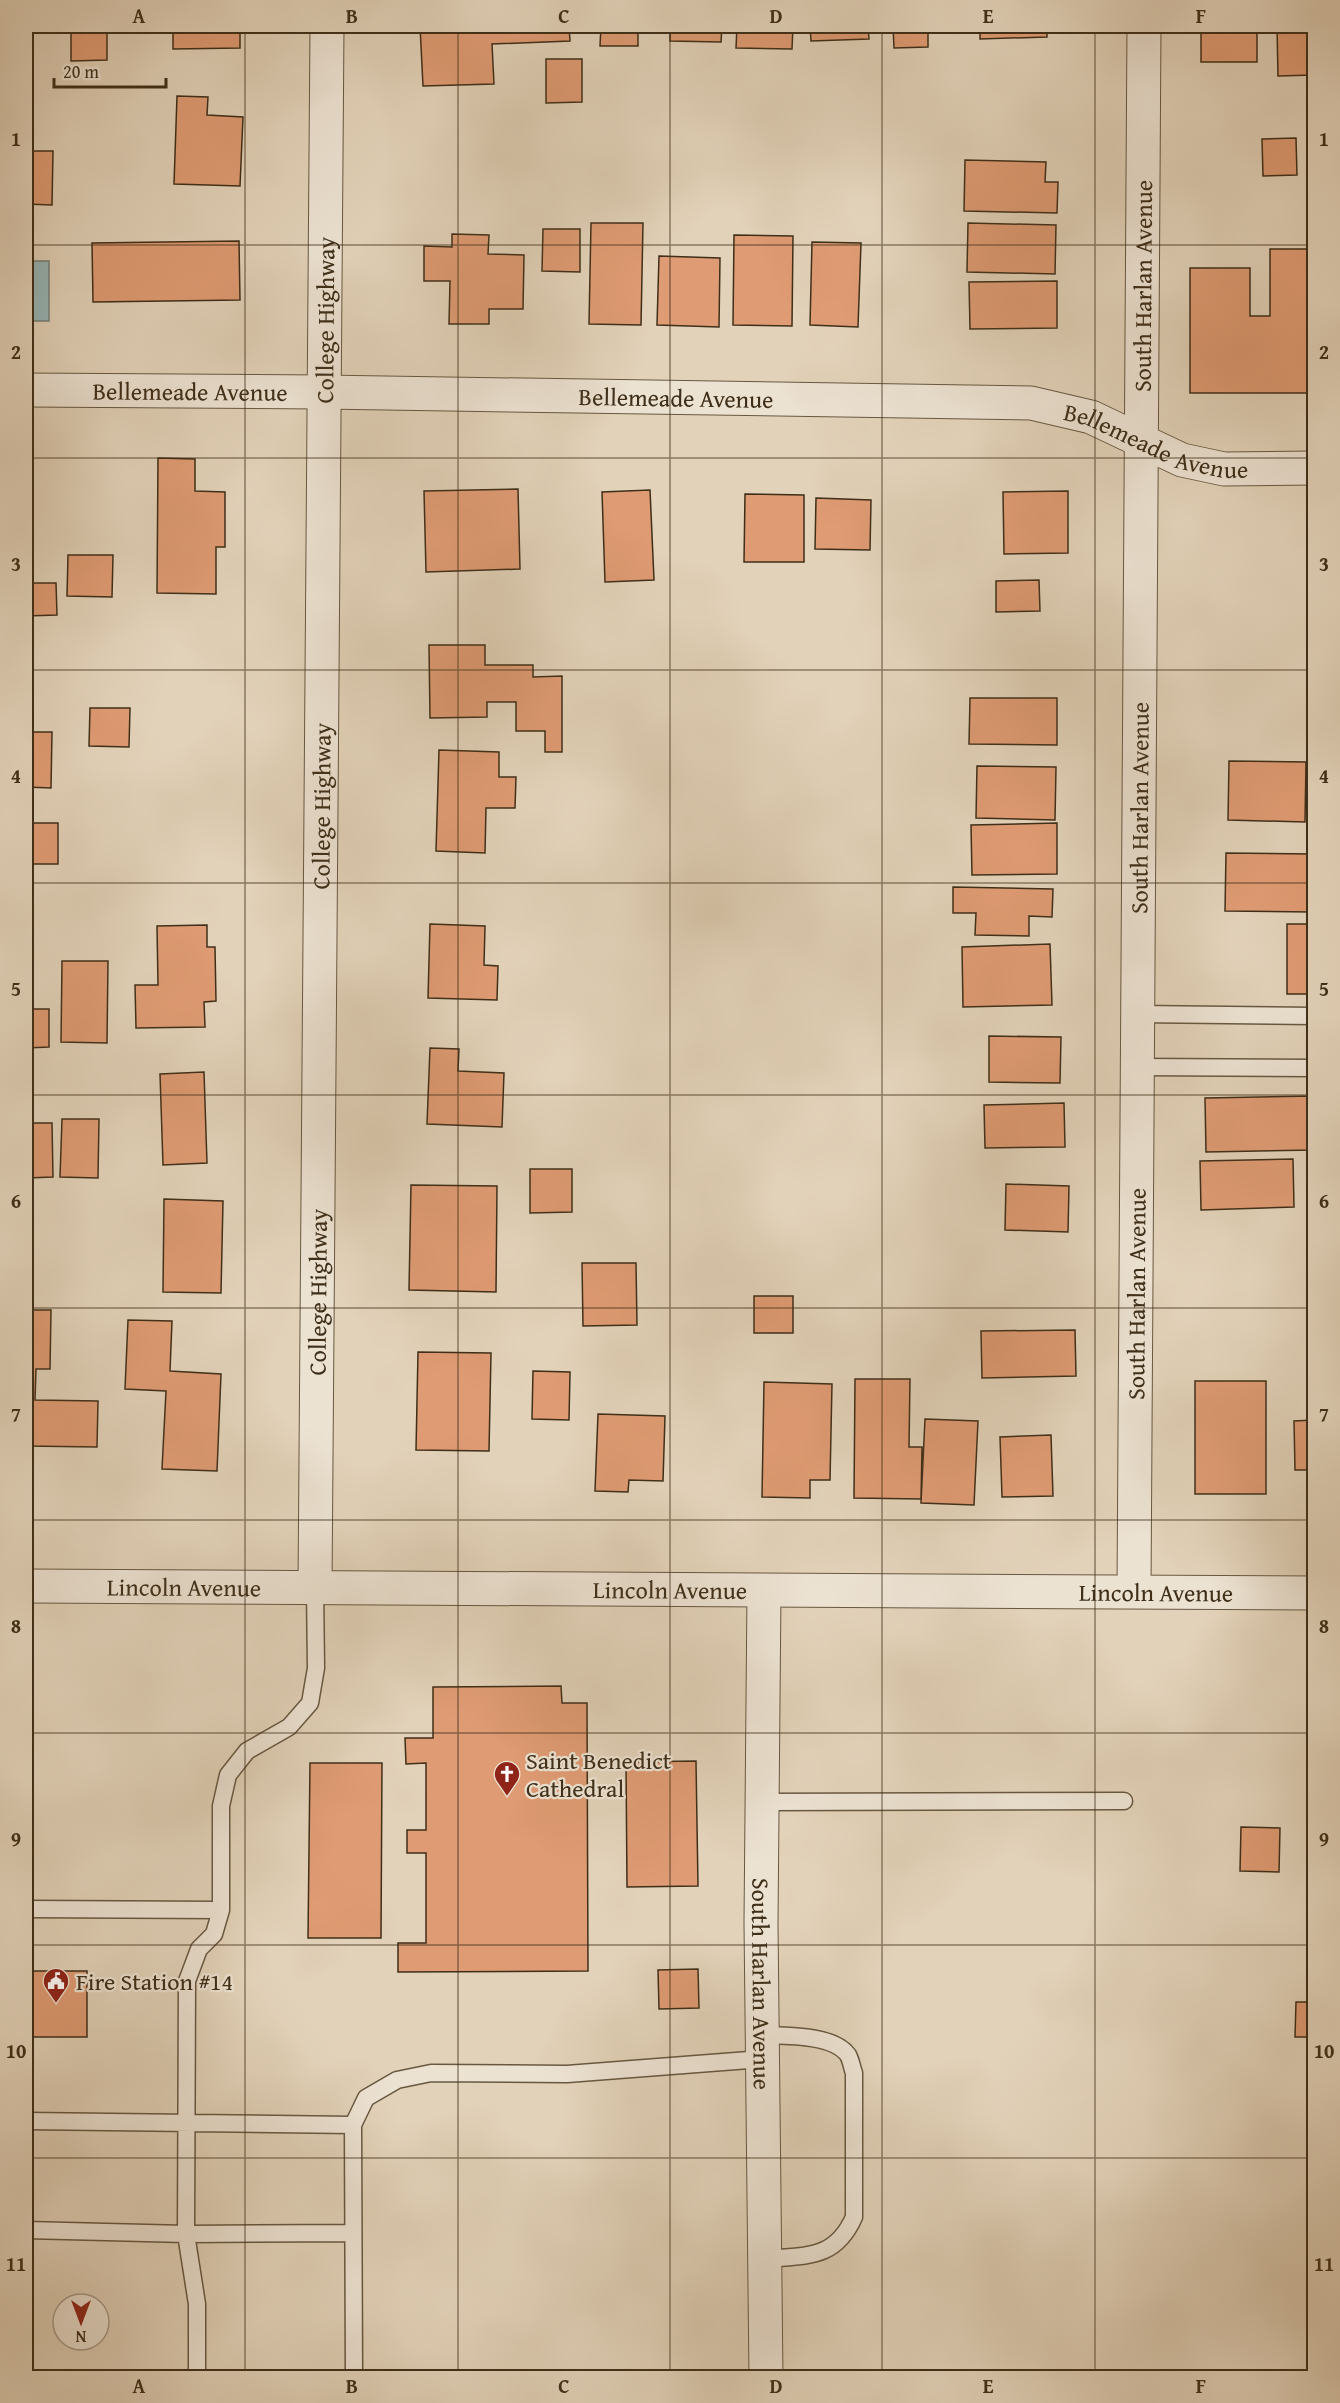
<svg xmlns="http://www.w3.org/2000/svg" width="1340" height="2403" font-family="'Gentium Book Plus',serif">
  <style>
    .water { fill: #96b6b7; stroke: #738078; stroke-width: 1.5 }
    .building { fill: #df9b73; stroke: #3f2f19; stroke-width: 1.5 }
    .lines { fill: none; stroke-linecap: round; stroke-linejoin: round }
    .service-casing { stroke: #685841; stroke-width: 19 }
    .minor-casing { stroke: #685841; stroke-width: 35 }
    .tertiary-casing { stroke: #685841; stroke-width: 35 }
    .service { stroke: #ece2d2; stroke-width: 16 }
    .minor { stroke: #ece2d2; stroke-width: 33 }
    .tertiary { stroke: #ece2d2; stroke-width: 33 }
    .grid { fill: none; stroke: #3f2f19; stroke-width: 1.5; stroke-opacity: 0.55 }
    .labels { text-anchor: middle; dominant-baseline: central; stroke-width: 4.5; stroke-linejoin: round; paint-order: stroke }
    .street-label { font-size: 24px; fill: #3f2f19; stroke: #ece2d2 }
    .poi-label { font-size: 24px; fill: #3f2f19; stroke: #ece2d2; text-anchor: start }
    .neatline { fill: none; stroke: #3f2f19; stroke-width: 2 }
    .grid-label { font-size: 20px; text-anchor: middle; font-weight: bold; fill: #3f2f19 }
  </style>
  <rect width="100%" height="100%" fill="#e2d2b9"/>
  <filter id="stains"><feTurbulence type="fractalNoise" baseFrequency=".00333" numOctaves="4"/><feColorMatrix values="0 0 0 0 .2 0 0 0 0 .09 0 0 0 0 .02 0 0 0 .5 -.17"/></filter>
  <radialGradient id="worn" r=".72"><stop offset=".6" stop-color="#630" stop-opacity="0"/><stop offset="1" stop-color="#630" stop-opacity=".3"/></radialGradient>
  <path class="water" d="M26 261H49V321H26Z"/>
  <path class="building" d="M71 26H107V60L71 61Z
    M173 26H240V48L173 49Z
    M420 26H569L570 41 492 44 494 84 423 86Z
    M601 26H657V29H638V46H600Z
    M670 26H722L721 42 670 41Z
    M737 26H793L792 49 736 48Z
    M810 26H868L869 39 811 41Z
    M893 26H928V47L894 48Z
    M980 26H1047V37L980 39Z
    M1201 26H1257V62H1201Z
    M1277 26H1314V75L1278 76Z
    M546 59H582V102L546 103Z
    M177 96 208 97 207 115 243 117 240 186 174 184Z
    M1296 138 1297 175 1263 176 1262 139Z
    M26 151H53L52 205 26 204Z
    M965 160 1046 162 1045 182H1058L1057 213 964 211Z
    M591 223H643L641 325 589 324Z
    M968 223 1056 225 1055 274 967 272Z
    M543 229H580V272L542 271Z
    M452 234 489 235 488 254 524 255 523 309H489V324H449L450 281H424V246L452 247Z
    M734 235 793 236 792 326 733 325Z
    M239 241 240 300 93 302 92 243Z
    M812 242 861 243 858 327 810 325Z
    M1270 249H1314V393H1190V268H1250V316H1270Z
    M659 256 720 258 719 327 657 325Z
    M1057 281V328L970 329 969 282Z
    M158 458 195 459V491L225 492V547H216V594L157 593Z
    M518 489 520 569 426 572 424 491Z
    M650 490 654 580 605 582 602 492Z
    M1068 491V553L1004 554 1003 492Z
    M745 494 804 495V562H744Z
    M816 498 871 500 870 550 815 549Z
    M68 555H113L112 597 67 596Z
    M1314 560V622H1312Z
    M1039 580 1040 611 996 612V581Z
    M26 583H56L57 615 26 616Z
    M429 645H485V665H533V677L562 676V752H545V731H516V702H487V717L430 718Z
    M970 698H1057V745L969 744Z
    M90 708H130L129 747 89 746Z
    M26 732H52L51 788 26 787Z
    M439 750 499 752V777H516L515 808H486L485 853 436 851Z
    M1229 761 1306 762 1305 822 1228 820Z
    M977 766 1056 767 1055 820 976 818Z
    M26 823H58V864H26Z
    M1057 823V874L972 875 971 825Z
    M1226 853 1312 854V912L1225 911Z
    M953 887 1053 889 1052 917 1029 916V936L975 935 976 913H953Z
    M430 924 485 926 484 965 498 966 497 1000 428 998Z
    M1287 924H1314V994H1287Z
    M207 925V947H215L216 1001 204 1002 205 1027 136 1028 135 985H158L157 926Z
    M1050 944 1052 1005 963 1007 962 947Z
    M62 961H108L107 1043 61 1042Z
    M26 1009H49V1047L26 1048Z
    M989 1036 1061 1037 1060 1083 989 1082Z
    M430 1048 459 1049 458 1071 504 1073 502 1127 427 1124Z
    M204 1072 207 1163 163 1165 160 1074Z
    M1314 1096V1150L1206 1152 1205 1098Z
    M1064 1103 1065 1147 985 1148 984 1105Z
    M62 1119H99L98 1178 60 1177Z
    M26 1123H52L53 1177 26 1178Z
    M1293 1159 1294 1207 1201 1210 1200 1161Z
    M530 1169H572V1212L530 1213Z
    M1006 1184 1069 1186 1068 1232 1005 1230Z
    M411 1185 497 1186 496 1292 409 1290Z
    M164 1199 223 1201 221 1293 163 1292Z
    M582 1263H636L637 1325 583 1326Z
    M754 1296H793V1333H754Z
    M1314 1307V1347H1309L1308 1308Z
    M26 1310H51L50 1369H36L35 1400 98 1401 97 1447 26 1446Z
    M128 1320 172 1321 170 1371 221 1374 217 1471 162 1469 166 1391 125 1389Z
    M1075 1330 1076 1376 982 1378 981 1331Z
    M418 1352 491 1353 489 1451 416 1450Z
    M533 1371 570 1372 569 1420 532 1419Z
    M855 1379H910L909 1447H922L921 1499 854 1498Z
    M1195 1381H1266V1494H1195Z
    M764 1382 832 1384 830 1480H810V1498L762 1497Z
    M598 1414 665 1416 663 1481 629 1480 628 1492 595 1491Z
    M925 1419 978 1421 974 1505 921 1503Z
    M1314 1420V1470H1295L1294 1421Z
    M1051 1435 1053 1496 1002 1497 1000 1437Z
    M561 1686 562 1703H587L588 1971 398 1972V1943H426V1853H407V1830H426V1763L406 1764 405 1738H433V1687Z
    M696 1761 698 1886 627 1887 626 1762Z
    M310 1763H382L381 1938H308Z
    M1241 1827 1280 1828 1279 1872 1240 1871Z
    M698 1969 699 2008 659 2009 658 1970Z
    M26 1971H87V2037H26Z
    M1312 1984H1314V2037H1295L1296 2002H1311Z"/>
  <g class="lines">
    <g class="service-casing">
      <path id="service" d="M1136 1014 1314 1016
        M1136 1067 1314 1068
        M762 1802 1124 1801
        M26 1909 221 1910V1806L228 1775 247 1751 289 1727 310 1703 316 1668 315 1588
        M762 2035C785 2036 833 2034 848 2055 851 2060 852 2068 854 2073V2217C835 2260 806 2255 765 2259
        M26 2121 353 2125 354 2378
        M353 2125 366 2098 397 2080 431 2073 567 2074 762 2059
        M26 2230 186 2234 353 2233
        M197 2378V2304L186 2234 187 1981 199 1949 214 1934 221 1910"/>
    </g>
    <g class="minor-casing">
      <g id="minor">
        <path id="s1" d="M315 1588 327 26"/>
        <path id="s2" d="M764 1591 761 1923 766 2378"/>
        <path id="s3" d="M1134 1591 1144 26"/>
      </g>
    </g>
    <g class="tertiary-casing">
      <g id="tertiary">
        <path id="s4" d="M26 390 323 392 1031 403 1091 417 1182 460 1224 469 1314 468"/>
        <path id="s5" d="M26 1586 1314 1593"/>
      </g>
    </g>
    <use href="#service" class="service"/>
    <use href="#minor" class="minor"/>
    <use href="#tertiary" class="tertiary"/>
  </g>
  <path class="grid" d="M245 26V2378M458 26V2378M670 26V2378M882 26V2378M1095 26V2378M26 245H1314M26 458H1314M26 670H1314M26 883H1314M26 1095H1314M26 1308H1314M26 1520H1314M26 1733H1314M26 1945H1314M26 2158H1314"/>
  <defs>
    <g id="church-pin" transform="scale(1.35)"><path d="M0 17L-7.5 6A9.5 9.5 0 1 1 7.5 6Z" fill="#8f2418" stroke="#ece2d2"/><path d="M-1.2-6h2.4v3.5h3.3v2.4h-3.3V6h-2.4V-.1h-3.3v-2.4h3.3Z" fill="#fff"/></g>
    <g id="civic-pin" transform="scale(1.35)"><path d="M0 17L-7.5 6A9.5 9.5 0 1 1 7.5 6Z" fill="#8f2418" stroke="#ece2d2"/><path d="M-.6-6.5H3V-4.5H.6V-3L4-1V1h2V6H-6V1h2V-1L-.6-3ZM-1.2 2.5V6h2.4V2.5Z" fill="#fff"/></g>
  </defs>
  <g fill-rule="evenodd">
    <use href="#church-pin" x="507" y="1774"/>
    <use href="#civic-pin" x="56" y="1981"/>
  </g>
  <g class="labels">
    <g class="street-label">
      <text stroke="none"><textPath href="#s3" startOffset="1305">South Harlan Avenue</textPath></text>
      <text stroke="none"><textPath href="#s1" startOffset="1268">College Highway</textPath></text>
      <text stroke="none"><textPath href="#s4" startOffset="164">Bellemeade Avenue</textPath></text>
      <text stroke="none"><textPath href="#s4" startOffset="650">Bellemeade Avenue</textPath></text>
      <text stroke="none"><textPath href="#s4" startOffset="1137">Bellemeade Avenue</textPath></text>
      <text stroke="none"><textPath href="#s1" startOffset="782">College Highway</textPath></text>
      <text stroke="none"><textPath href="#s3" startOffset="783">South Harlan Avenue</textPath></text>
      <text stroke="none"><textPath href="#s1" startOffset="296">College Highway</textPath></text>
      <text stroke="none"><textPath href="#s3" startOffset="297">South Harlan Avenue</textPath></text>
      <text stroke="none"><textPath href="#s5" startOffset="158">Lincoln Avenue</textPath></text>
      <text stroke="none"><textPath href="#s5" startOffset="644">Lincoln Avenue</textPath></text>
      <text stroke="none"><textPath href="#s5" startOffset="1130">Lincoln Avenue</textPath></text>
      <text stroke="none"><textPath href="#s2" startOffset="393">South Harlan Avenue</textPath></text>
    </g>
    <g class="poi-label">
      <text x="526" y="1760">Saint Benedict<tspan x="526" dy="28">Cathedral</tspan></text>
      <text x="76" y="1981">Fire Station #14</text>
    </g>
  </g>
  <rect width="1340" height="2403" fill="none" stroke="#e2d2b9" stroke-width="66"/>
  <g transform="translate(81 2322) rotate(180)"><circle r="28" fill="#ece2d2" stroke="#a79a88" stroke-width="1.5"/>
  <path d="M0-4.5L10 22L0 15L-10 22Z" fill="#8f2418"/>
  <text y="-9" font-size="16" font-weight="bold" text-anchor="middle" fill="#3f2f19">N</text>
  </g>
  <path d="M54 78v9h112v-9" fill="none" stroke="#3f2f19" stroke-width="3"/>
  <text x="63" y="78" font-size="18" fill="#3f2f19" stroke="#ece2d2" stroke-width="4.5" paint-order="stroke">20 m</text>
  <rect x="33" y="33" width="1274" height="2337" class="neatline"/>
  <g class="grid-label">
    <text x="139" y="23">A</text>
    <text x="352" y="23">B</text>
    <text x="564" y="23">C</text>
    <text x="776" y="23">D</text>
    <text x="988" y="23">E</text>
    <text x="1201" y="23">F</text>
    <text x="16" y="146">1</text>
    <text x="1324" y="146">1</text>
    <text x="16" y="359">2</text>
    <text x="1324" y="359">2</text>
    <text x="16" y="571">3</text>
    <text x="1324" y="571">3</text>
    <text x="16" y="783">4</text>
    <text x="1324" y="783">4</text>
    <text x="16" y="996">5</text>
    <text x="1324" y="996">5</text>
    <text x="16" y="1208">6</text>
    <text x="1324" y="1208">6</text>
    <text x="16" y="1421">7</text>
    <text x="1324" y="1421">7</text>
    <text x="16" y="1633">8</text>
    <text x="1324" y="1633">8</text>
    <text x="16" y="1846">9</text>
    <text x="1324" y="1846">9</text>
    <text x="16" y="2058">10</text>
    <text x="1324" y="2058">10</text>
    <text x="16" y="2271">11</text>
    <text x="1324" y="2271">11</text>
    <text x="139" y="2393">A</text>
    <text x="352" y="2393">B</text>
    <text x="564" y="2393">C</text>
    <text x="776" y="2393">D</text>
    <text x="988" y="2393">E</text>
    <text x="1201" y="2393">F</text>
  </g>
  <rect width="100%" height="100%" filter="url(#stains)"/>
  <rect width="100%" height="100%" fill="url(#worn)"/>
</svg>
